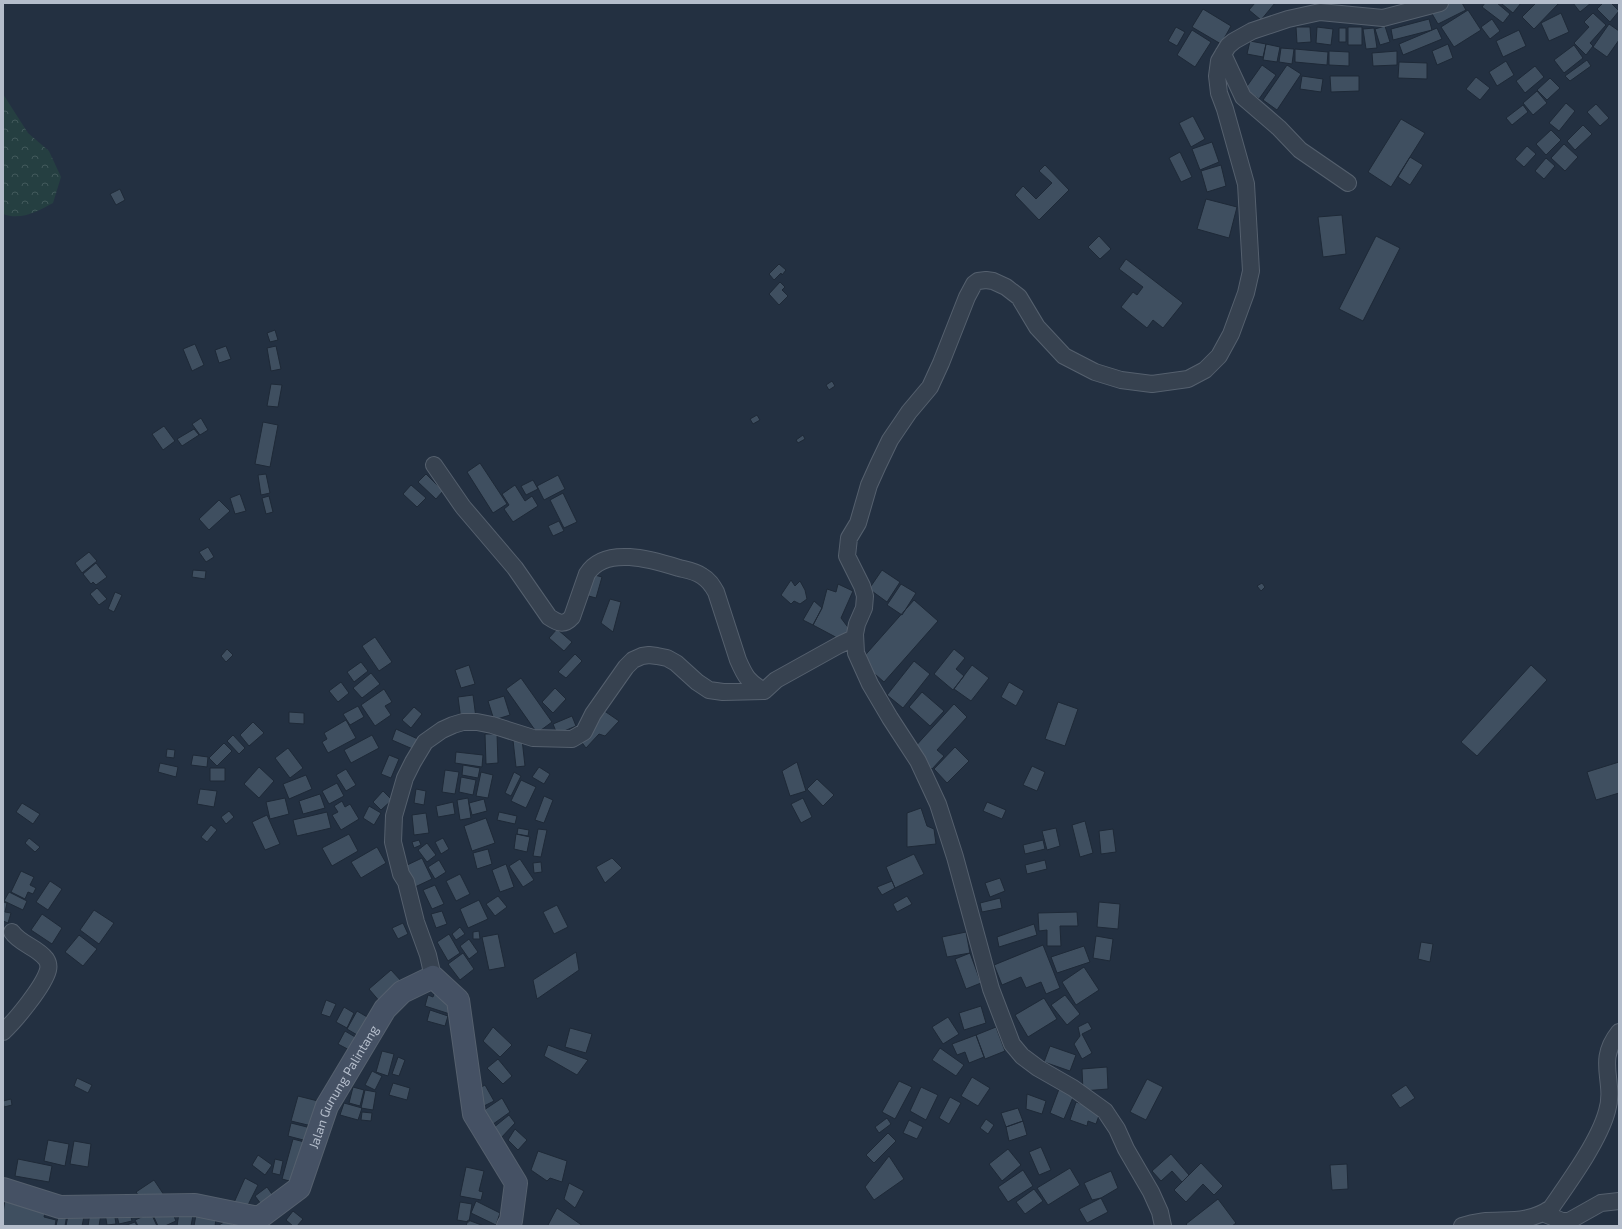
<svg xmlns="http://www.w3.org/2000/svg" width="1622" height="1229" font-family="'Exo 2',sans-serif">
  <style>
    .forest { fill: url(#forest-crowns) }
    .building { fill: #3f4f60; stroke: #1e2937 }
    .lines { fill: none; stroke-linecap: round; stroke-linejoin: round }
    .street-casing { stroke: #55606e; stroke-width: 18 }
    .secondary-casing { stroke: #55606e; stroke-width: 24 }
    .street { stroke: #374250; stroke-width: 16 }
    .secondary { stroke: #455164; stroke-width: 22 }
    .labels { text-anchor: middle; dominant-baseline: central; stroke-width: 3.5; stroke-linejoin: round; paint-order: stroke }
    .street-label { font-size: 13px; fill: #b4bdcb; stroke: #1c2735 }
  </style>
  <defs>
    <pattern id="forest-crowns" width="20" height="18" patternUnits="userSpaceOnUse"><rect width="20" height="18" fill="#253f41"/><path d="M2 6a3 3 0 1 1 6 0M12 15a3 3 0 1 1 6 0" fill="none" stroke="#42595b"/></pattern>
  </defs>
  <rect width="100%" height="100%" fill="#233041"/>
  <path class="forest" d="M3 94 28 133 49 151 61 177 53 203C38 211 21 221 3 214Z"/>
  <path class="building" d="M1255 3H1275L1261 20 1249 10Z
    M1448 3H1462L1466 10 1438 24 1431 12Z
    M1485 3H1497L1510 14 1503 23 1482 7Z
    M1503 3H1521L1513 13 1502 4Z
    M1536 3H1559L1534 29 1522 17Z
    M1573 3H1591L1580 12Z
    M1603 3H1611L1619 11 1610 22 1597 9Z
    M1203 9 1231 26 1221 44 1192 27Z
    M1468 10 1481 30 1454 47 1441 27Z
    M1561 13 1569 32 1549 41 1541 23Z
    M1593 13 1606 25 1590 43 1593 46 1586 55 1574 43 1589 27 1584 22Z
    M1429 19 1432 30 1393 40 1391 29Z
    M1492 19 1500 31 1490 39 1481 27Z
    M1609 24 1619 31V40L1607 57 1593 47Z
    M1385 26 1390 42 1380 45 1375 29Z
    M1176 27 1185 32 1177 46 1168 41Z
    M1296 27H1310L1311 42 1297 43Z
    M1317 27 1333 29 1331 45 1316 43Z
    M1348 27H1362V45H1348Z
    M1339 28H1346V42H1339Z
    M1374 28 1377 48 1366 49 1363 29Z
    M1437 28 1442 39 1403 55 1399 44Z
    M1192 30 1211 42 1195 67 1177 55Z
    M1519 30 1526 46 1503 57 1496 41Z
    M1250 41 1266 44 1263 57 1247 54Z
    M1266 44 1280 47 1277 62 1263 60Z
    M1448 44 1453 58 1437 65 1432 51Z
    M1574 45 1583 58 1564 73 1554 60Z
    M1281 48 1294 49 1292 64 1279 62Z
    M1295 49 1328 52 1327 65 1295 62Z
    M1329 51 1349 52V66L1329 65Z
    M1397 51V65L1373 66 1372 53Z
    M1587 60 1591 66 1570 81 1565 76Z
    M1506 61 1514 75 1497 86 1489 72Z
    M1399 62 1427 63V79L1398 78Z
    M1262 65 1276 75 1259 99 1245 89Z
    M1287 65 1301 74 1277 110 1263 100Z
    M1535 66 1544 77 1525 93 1516 81Z
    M1302 76 1323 79 1321 92 1300 89Z
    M1330 76H1359V91L1331 92Z
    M1476 77 1490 88 1480 100 1466 89Z
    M1550 78 1560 88 1547 100 1537 90Z
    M1537 91 1547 103 1533 115 1523 103Z
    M1566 103 1575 111 1559 131 1549 123Z
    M1596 104 1609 118 1600 126 1587 112Z
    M1523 105 1528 112 1512 125 1506 118Z
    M1193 116 1205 139 1191 147 1179 123Z
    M1401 119 1425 133 1391 187 1368 172Z
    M1583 125 1592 134 1575 150 1567 141Z
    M1551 130 1561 140 1546 155 1536 144Z
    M1212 142 1219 162 1200 170 1192 149Z
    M1564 144 1578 157 1565 171 1551 158Z
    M1527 146 1536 154 1524 167 1515 159Z
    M1180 152 1192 177 1181 182 1169 158Z
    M1410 157 1423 165 1410 185 1398 177Z
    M1546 158 1555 166 1544 179 1535 171Z
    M1045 165 1069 190 1039 220 1015 195 1023 186 1036 199 1052 183 1039 171Z
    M1221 165 1226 186 1207 192 1201 171Z
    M120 189 125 200 116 205 110 194Z
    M1206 199 1237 207 1229 238 1197 229Z
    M1342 215 1346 254 1323 257 1318 217Z
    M1099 236 1111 249 1100 259 1088 247Z
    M1376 236 1400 248 1363 321 1339 309Z
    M1126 259 1183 303 1163 328 1153 320 1147 328 1121 307 1133 292 1137 295 1143 287 1119 269Z
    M779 264 786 270 782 275 781 273 774 280 769 274Z
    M780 282 785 287 782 290 788 296 779 305 769 294Z
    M275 330 278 340 270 342 267 333Z
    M195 344 204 365 192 371 183 349Z
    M226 346 231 359 219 363 215 350Z
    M276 346 281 369 271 371 267 348Z
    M832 381 835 386 829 390 826 385Z
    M271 384 282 385 278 407 267 406Z
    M757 415 760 420 753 424 750 419Z
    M201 418 208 430 200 435 192 424Z
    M263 422 278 425 270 467 255 464Z
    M164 426 175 441 163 450 152 434Z
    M194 429 199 435 182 446 177 439Z
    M803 435 805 439 798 443 796 440Z
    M480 463 507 504 493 513 467 472Z
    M266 474 270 493 261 495 258 475Z
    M426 474 443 491 436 499 418 482Z
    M558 475 565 489 544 500 537 486Z
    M533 480 538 489 526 495 521 486Z
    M411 485 426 498 417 507 403 494Z
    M515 485 525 501 532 496 538 506 513 522 504 509 509 505 502 494Z
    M563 493 577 522 564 528 550 500Z
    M240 494 246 511 235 514 230 498Z
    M269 496 273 512 266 514 262 498Z
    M219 500 230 511 209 530 199 519Z
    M559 521 564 531 553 536 548 526Z
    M208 547 214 557 206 562 199 552Z
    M89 552 97 561 82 573 75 563Z
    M96 563 107 577 96 585 93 582 91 584 83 574Z
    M193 570 206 571 205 579 192 577Z
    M882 570 900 582 887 602 869 589Z
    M591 574 602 577 596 598 585 595Z
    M791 580 795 586 800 581 805 590 807 599 800 604 794 601 791 604 781 595Z
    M1262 583 1265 587 1261 591 1257 586Z
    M838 584 853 591 841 618 850 630 843 641 813 625 822 608 827 589 836 592Z
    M901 584 916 593 902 615 887 605Z
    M97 588 107 599 99 605 90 594Z
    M115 592 122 595 114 612 108 609Z
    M610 599 621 602 613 632 601 623Z
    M914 600 938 621 884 682 860 661Z
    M814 601 822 608 813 625 803 620Z
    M557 629 572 642 564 651 549 638Z
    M375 637 392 662 379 671 362 646Z
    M227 649 233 655 226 662 221 656Z
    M954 649 965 658 956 669 964 676 953 690 934 674Z
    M575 654 582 661 566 678 558 672Z
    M914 661 930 674 903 708 887 695Z
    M361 662 368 671 354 682 347 672Z
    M469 665 475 684 461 688 455 670Z
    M972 665 989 678 971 701 954 689Z
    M1531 665 1547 680 1477 756 1461 742Z
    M371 673 380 684 362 698 353 688Z
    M521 678 552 722 537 733 506 689Z
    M341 682 349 693 338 702 329 691Z
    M1009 682 1024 691 1016 706 1001 697Z
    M555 688 566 699 553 713 542 702Z
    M384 689 392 702 385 706 391 715 375 726 361 705Z
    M922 692 944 711 930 726 909 707Z
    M473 695 476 718 461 720 458 697Z
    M504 696 510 715 494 720 488 701Z
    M1058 702 1078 709 1065 746 1045 739Z
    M954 704 967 717 937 750 944 756 932 769 912 750Z
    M358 706 364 717 350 725 343 714Z
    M414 707 422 714 411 728 402 720Z
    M603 710 619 721 605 736 599 734 586 748 580 740Z
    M289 712 304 713V724L289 723Z
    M572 716 576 726 557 734 553 724Z
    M346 720 356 738 328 753 322 742 327 739 324 733Z
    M253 722 264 733 249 746 240 735Z
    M396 729 420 740 415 750 392 740Z
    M485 734H497L498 763 486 764Z
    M233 735 245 748 239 754 227 741Z
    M372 735 379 748 351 763 344 750Z
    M522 739 525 766 516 767 513 740Z
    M224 743 232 751 217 766 209 758Z
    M955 747 969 761 947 783 934 769Z
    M288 748 303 768 290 778 275 758Z
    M167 749 175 750 174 758 166 757Z
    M456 752 483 755 482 767 455 763Z
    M193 755 208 757 207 767 191 765Z
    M389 755 399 759 391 778 381 774Z
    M797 762 806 791 790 796 782 771Z
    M1619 762V793L1596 800 1587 772Z
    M160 763 178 767 176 777 158 772Z
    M463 765 480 768 478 778 462 775Z
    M1032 766 1045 772 1037 791 1023 785Z
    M259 767 274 781 259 798 244 784Z
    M539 767 550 774 544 784 532 777Z
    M210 768H225V781H210Z
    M346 769 356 785 346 791 336 775Z
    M445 770 459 772 455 794 442 792Z
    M481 772 493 775 488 798 476 796Z
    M514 772 521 776 511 796 505 793Z
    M306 775 312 789 289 799 283 784Z
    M461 777 476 780 473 795 459 792Z
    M817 779 834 795 823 806 807 789Z
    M521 780 536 787 526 808 511 801Z
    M337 783 344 796 329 804 322 791Z
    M200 789 217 791 214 807 197 804Z
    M416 789 426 791 424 805 414 803Z
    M383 791 392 800 381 810 373 802Z
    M320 794 325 808 303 814 299 801Z
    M544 796 553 800 544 823 535 820Z
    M285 798 289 814 270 819 266 802Z
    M468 798 471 818 460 820 457 800Z
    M803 798 812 817 801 823 791 804Z
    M484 799 487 811 472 815 469 803Z
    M342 801 345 807 350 804 359 819 341 830 332 815 338 812 334 806Z
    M453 802 455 814 438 817 436 806Z
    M987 802 1006 810 1002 819 983 811Z
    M22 803 40 814 33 824 16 812Z
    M369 806 381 813 374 825 363 818Z
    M921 808 927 826 934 829 936 844 907 847V813Z
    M229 811 234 817 226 824 221 817Z
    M327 812 331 828 297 836 293 820Z
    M499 812 517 816 515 824 497 820Z
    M426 813 429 833 414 835 412 815Z
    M267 815 280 844 265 850 252 822Z
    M486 818 495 843 472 851 464 826Z
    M1085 821 1093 853 1080 857 1072 825Z
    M211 825 217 830 207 842 201 837Z
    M518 828 529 830 528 836 517 834Z
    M1056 828 1060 846 1047 850 1042 831Z
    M538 829 547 830 541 857 533 856Z
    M1113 829 1116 852 1101 854 1099 831Z
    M349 834 358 851 332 866 322 848Z
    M516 834 530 837 527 852 514 849Z
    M29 838 40 847 35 852 25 843Z
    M443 838 449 849 441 854 435 842Z
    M419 840 421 845 414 848 412 842Z
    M1043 840 1045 849 1025 854 1023 845Z
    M427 843 436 855 427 862 418 850Z
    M377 847 386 863 361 878 351 862Z
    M488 849 492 864 477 869 473 853Z
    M914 854 924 874 895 888 886 867Z
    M422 858 432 879 415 887 405 866Z
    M612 858 622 868 605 883 596 867Z
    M520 859 534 880 523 887 509 866Z
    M439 860 446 872 435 879 428 867Z
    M1045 860 1047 869 1027 874 1025 865Z
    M541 862 542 872 534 873 533 863Z
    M506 864 514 887 500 892 492 870Z
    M21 871 34 877 30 885 36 888 33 894 28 892 25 899 11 892Z
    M460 874 470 894 456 901 446 881Z
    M1000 878 1005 891 990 897 985 883Z
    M50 881 62 889 48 910 36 902Z
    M892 881 895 888 882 895 877 887Z
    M435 885 444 904 432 909 423 890Z
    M9 892 27 901 23 910 4 901Z
    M498 896 507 907 495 916 486 904Z
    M907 896 912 904 897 912 893 904Z
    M1000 898 1002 908 982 912 980 903Z
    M479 900 488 919 468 928 460 909Z
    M3 902 7 903 5 912 11 913 8 923 3 921Z
    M1099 902 1120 904 1118 929 1097 927Z
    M557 905 568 927 554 934 543 912Z
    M94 910 114 923 99 944 80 930Z
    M442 911 447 924 436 928 431 914Z
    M1077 912 1078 926H1060L1061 946H1047V930L1039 931 1038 913Z
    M42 914 62 928 52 944 31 930Z
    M403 923 408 934 398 939 392 928Z
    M1034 924 1037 935 999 947 997 937Z
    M460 927 465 934 456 940 452 934Z
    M479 931 480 939H473V932Z
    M966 932 970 953 947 957 942 937Z
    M449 934 460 953 448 961 437 942Z
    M498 934 505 967 489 970 482 937Z
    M79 935 97 949 83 966 65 952Z
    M1096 936 1113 939 1110 961 1093 958Z
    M469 939 478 952 469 959 460 946Z
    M1421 942 1433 944 1430 962 1418 959Z
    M1043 945 1060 988 1046 994 1041 982 1026 988 1021 977 1002 985 994 965Z
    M1084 946 1090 962 1057 973 1051 957Z
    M576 952 579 970 537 999 533 980Z
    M463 953 474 969 460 980 448 964Z
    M970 953 981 983 966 989 955 959Z
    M1084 967 1099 990 1076 1005 1062 982Z
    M391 970 403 983 381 1003 369 989Z
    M435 992 449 1002 453 1015 425 1006 428 995 433 997Z
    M1065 995 1080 1014 1067 1025 1051 1005Z
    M1044 998 1057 1019 1028 1037 1015 1015Z
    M326 1000 336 1004 330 1017 321 1014Z
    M981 1006 986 1023 964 1030 959 1013Z
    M344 1007 354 1013 347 1028 336 1022Z
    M430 1010 448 1016 445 1026 427 1021Z
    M357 1011 374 1021 364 1039 347 1029Z
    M948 1017 959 1034 943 1044 932 1027Z
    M1088 1022 1092 1029 1082 1034 1092 1053 1082 1059 1074 1044 1080 1036 1078 1027Z
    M493 1027 512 1045 500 1057 483 1041Z
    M996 1027 1005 1051 985 1059 976 1035Z
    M570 1028 592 1034 586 1053 565 1047Z
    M345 1031 362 1041 355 1053 338 1044Z
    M976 1035 984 1057 969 1063 965 1052 957 1055 952 1044Z
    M548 1045 588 1060 577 1075 544 1056Z
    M1050 1046 1076 1055 1070 1071 1044 1062Z
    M940 1048 964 1065 956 1076 932 1060Z
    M382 1051 394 1054 388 1076 376 1072Z
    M398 1057 405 1060 399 1076 392 1074Z
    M498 1059 512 1076 503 1084 487 1068Z
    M1107 1067 1108 1089 1083 1091 1082 1069Z
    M372 1071 382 1076 375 1090 365 1085Z
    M972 1077 990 1088 978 1106 961 1096Z
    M77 1078 92 1085 88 1093 74 1086Z
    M1147 1079 1163 1087 1146 1120 1130 1112Z
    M899 1081 912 1087 895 1119 882 1112Z
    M393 1083 410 1088 407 1100 389 1095Z
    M485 1085 494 1101 482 1107 474 1091Z
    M1406 1085 1415 1098 1400 1108 1391 1095Z
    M353 1087 364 1090 360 1106 349 1103Z
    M921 1087 938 1095 926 1120 910 1111Z
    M1059 1089 1074 1095 1064 1119 1050 1113Z
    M365 1090 376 1092 373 1110 361 1108Z
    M1027 1094 1046 1101 1042 1114 1026 1109Z
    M298 1096 322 1102 316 1127 291 1121Z
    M950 1097 961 1103 949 1124 939 1118Z
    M502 1098 510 1112 489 1127 481 1112Z
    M11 1099 12 1105 4 1107 3 1101Z
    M1076 1102 1101 1110 1096 1124 1088 1121 1087 1126 1070 1120Z
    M344 1103 362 1108 358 1120 340 1115Z
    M1018 1108 1023 1121 1006 1127 1001 1113Z
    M362 1112 372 1113 371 1121 361 1120Z
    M509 1115 515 1123 500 1139 493 1128Z
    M887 1118 891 1124 879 1133 875 1127Z
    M986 1119 994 1125 988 1134 980 1128Z
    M909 1120 923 1127 917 1139 903 1133Z
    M1023 1121 1027 1135 1009 1141 1006 1127Z
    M291 1123 315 1129 311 1142 288 1136Z
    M515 1129 527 1140 518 1150 508 1140Z
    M888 1133 896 1141 874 1163 866 1155Z
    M293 1139 308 1143 297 1183 282 1179Z
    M48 1140 69 1144 65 1166 44 1161Z
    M74 1141 91 1144 88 1167 70 1164Z
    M1041 1147 1051 1170 1039 1175 1029 1152Z
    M1008 1149 1021 1165 1002 1181 989 1164Z
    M538 1151 567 1161 562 1182 550 1178 547 1181 531 1170Z
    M1171 1154 1189 1175 1182 1182 1172 1171 1161 1181 1152 1171Z
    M258 1155 272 1165 265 1175 252 1165Z
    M889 1156 904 1179 874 1200 865 1187Z
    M18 1159 52 1166 49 1182 15 1176Z
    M275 1159 283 1161 280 1175 272 1173Z
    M1201 1163 1223 1186 1214 1195 1203 1184 1186 1202 1174 1190Z
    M1347 1164 1348 1189 1332 1190 1330 1165Z
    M466 1167 484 1171 479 1191 483 1192 481 1200 460 1196Z
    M1070 1168 1080 1185 1048 1205 1037 1188Z
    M1023 1170 1033 1186 1008 1202 998 1187Z
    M1111 1171 1118 1188 1101 1198 1092 1200 1084 1183Z
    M245 1178 258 1185 244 1213 232 1207Z
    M154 1180 164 1195 144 1203 136 1192Z
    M569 1183 584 1191 575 1208 564 1199Z
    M267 1187 276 1200 264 1208 255 1196Z
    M1034 1189 1043 1201 1025 1214 1016 1202Z
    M1101 1198 1108 1212 1087 1223 1079 1209Z
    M1218 1199 1236 1223 1232 1226H1188L1186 1224Z
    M5 1200 46 1208 44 1217 56 1220 55 1226H3V1213Z
    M476 1201 500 1213 496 1225 471 1213Z
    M460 1202 472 1204 469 1222 457 1220Z
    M170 1207 176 1221 165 1226H158L153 1215Z
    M557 1208 583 1226H550L548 1225Z
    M197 1209 217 1212 215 1226H194Z
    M114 1211 116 1224 107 1225 105 1213Z
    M293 1211 303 1219 297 1226H293L286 1220Z
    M59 1212 67 1214 65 1226H56Z
    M85 1212 82 1226H66L68 1215Z
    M90 1213 101 1214 99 1226H88Z
    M130 1213 132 1221 119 1224 117 1216Z
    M151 1213 157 1226H138L135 1220Z
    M179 1213 193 1215 191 1226H177Z
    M229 1219 234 1226H220L219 1225Z
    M468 1220 484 1226H466Z
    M135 1222 137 1226H124Z"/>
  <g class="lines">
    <g class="street-casing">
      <path id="street" d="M1223 54 1243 97 1279 128 1300 150 1348 183
        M434 465 463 507 515 568 549 617C558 623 564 626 572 617L587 574C605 545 653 560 679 568 687 570 695 571 702 576 709 580 712 585 716 592L738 660C745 676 748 682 764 691
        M433 977 428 955 416 922 406 882 401 874 393 842 394 816 405 778 413 762 425 742 442 730 453 725 463 722H477L492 725 533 738 572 739 584 732 593 714 626 667 633 660 642 656 649 655 657 656 667 658 676 663 697 682 709 690 723 692 764 691 776 680 839 645 854 638
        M3 1032C15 1021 44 986 48 970 49 966 48 962 46 959 37 947 20 944 12 932
        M1545 1214 1562 1221H1569L1601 1203 1619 1201
        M1163 1226 1160 1212 1151 1192 1126 1149 1117 1129 1105 1111 1073 1088 1038 1068 1022 1056 1012 1044 991 989 955 857 938 804 918 761 890 718 870 684 856 653 855 634 857 624 864 608 865 596 862 586 847 556 849 538 858 523 869 485 878 465 890 440 909 412 930 387 941 363 967 297 974 284 978 281 986 280 993 281 1006 287 1019 297 1037 327 1064 356 1095 372 1121 380 1152 384 1188 379 1205 370 1219 356 1231 334 1246 293 1251 271 1246 184 1225 109 1219 93 1217 76 1219 61 1228 46 1234 41 1252 31 1288 19 1320 12 1383 18 1440 3
        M1462 1226C1495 1214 1520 1229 1551 1208 1569 1182 1599 1141 1607 1111 1616 1081 1595 1062 1619 1032"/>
    </g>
    <g class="secondary-casing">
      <g id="secondary">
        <path id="s1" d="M3 1189 60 1207 195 1205 259 1218 299 1188 327 1106 385 1009 402 992 433 977 458 1000 474 1114 516 1183 511 1221 508 1226"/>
      </g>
    </g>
    <use href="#street" class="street"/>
    <use href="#secondary" class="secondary"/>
  </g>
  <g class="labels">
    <g class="street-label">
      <text stroke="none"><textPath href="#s1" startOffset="421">Jalan Gunung Palintang</textPath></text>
    </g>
  </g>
  <rect width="1622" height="1229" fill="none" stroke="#b4bdcb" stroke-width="8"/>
</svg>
